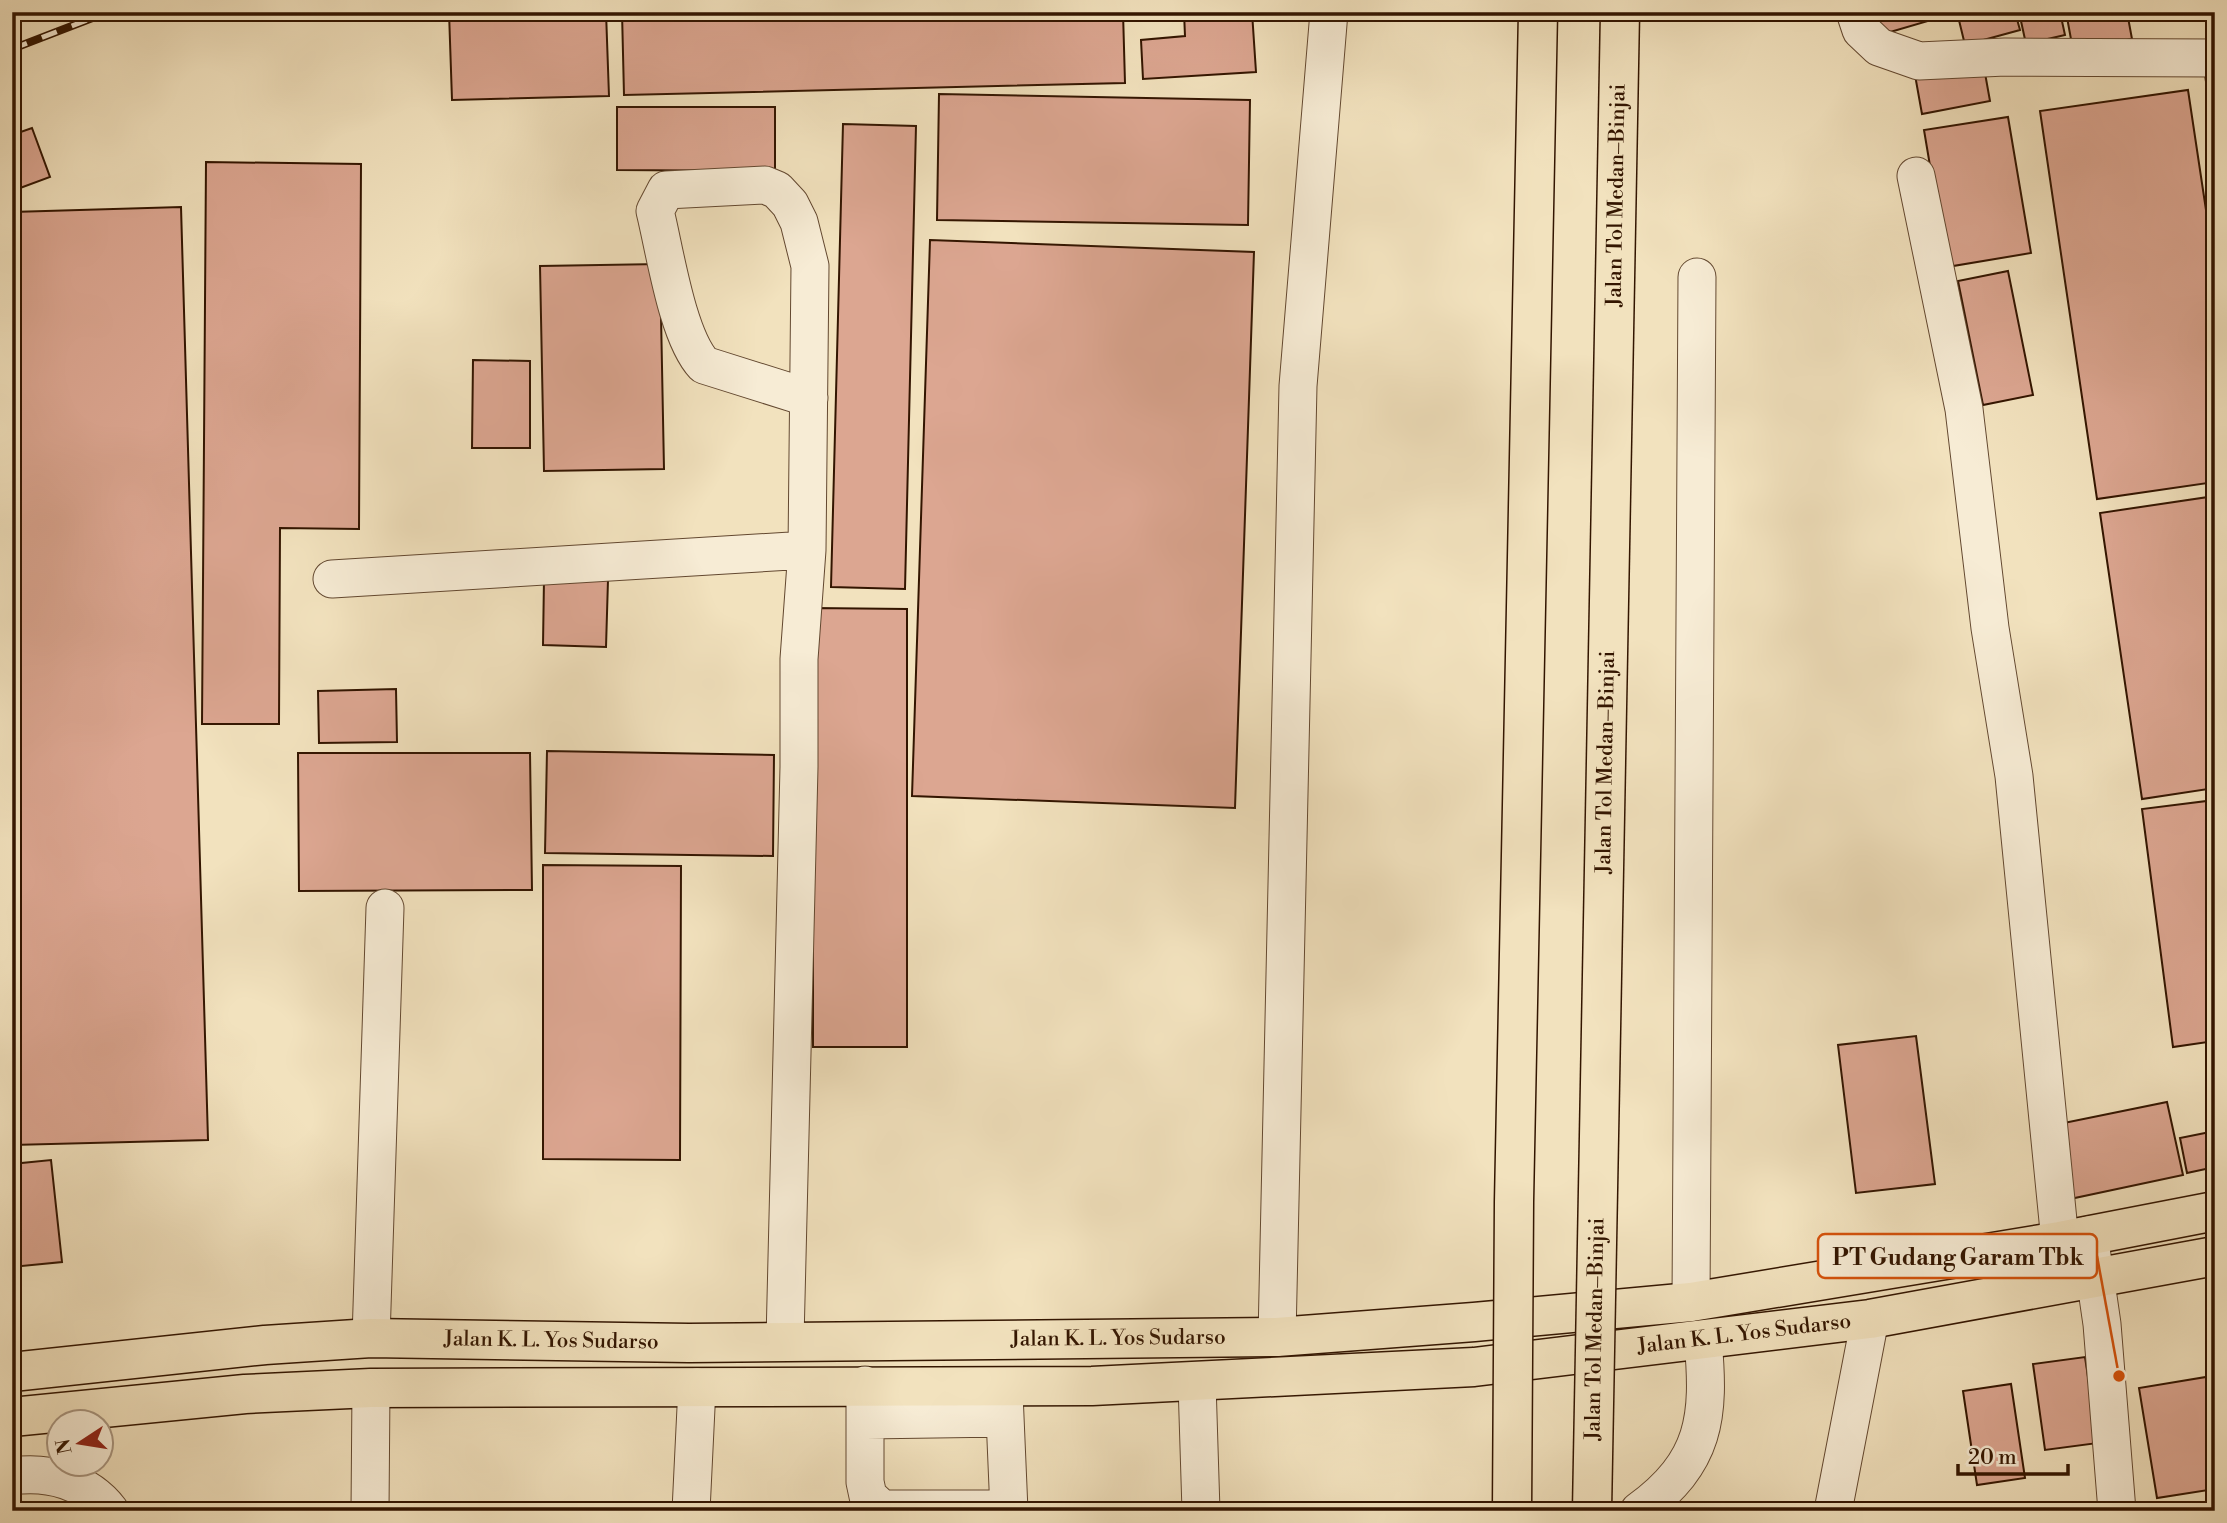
<svg xmlns="http://www.w3.org/2000/svg" width="2227" height="1523" font-family="'Libre Bodoni',serif">
  <style>
    .building { fill: #dca691; stroke: #331500; stroke-width: 2 }
    .lines { fill: none; stroke-linecap: round; stroke-linejoin: round }
    .minor-casing { stroke: #634830; stroke-width: 39 }
    .highway-casing { stroke: #331500; stroke-width: 41 }
    .minor { stroke: #f7ecd5; stroke-width: 37 }
    .highway { stroke: #f2e2be; stroke-width: 38 }
    .rail-casing { stroke: #331500; stroke-width: 8 }
    .rail { stroke: #f7ecd5; stroke-width: 5; stroke-dasharray: 16; stroke-linecap: butt }
    .highway-bridge-casing { stroke: #331500; stroke-width: 41; stroke-linecap: butt }
    .highway-bridge { stroke: #f2e2be; stroke-width: 38 }
    .labels { text-anchor: middle; dominant-baseline: central; stroke-width: 5; stroke-linejoin: round; paint-order: stroke }
    .street-label { font-size: 21px; fill: #331500; stroke: #f7ecd5 }
    .leader { fill: none; stroke: #d6520b; stroke-width: 2.5 }
    .callout-dot { fill: #d6520b; stroke: #f7ecd5; stroke-width: 2.5 }
    .callout { fill: #f7ecd5; stroke: #d6520b; stroke-width: 2.5 }
    .callout-label { font-size: 23px; text-anchor: middle; font-weight: bold; fill: #331500 }
  </style>
  <rect width="100%" height="100%" fill="#f2e2be"/>
  <filter id="stains"><feTurbulence type="fractalNoise" baseFrequency=".00286" numOctaves="4"/><feColorMatrix values="0 0 0 0 .2 0 0 0 0 .09 0 0 0 0 .02 0 0 0 .5 -.17"/></filter>
  <radialGradient id="worn" r=".72"><stop offset=".6" stop-color="#630" stop-opacity="0"/><stop offset="1" stop-color="#630" stop-opacity=".3"/></radialGradient>
  <path class="building" d="M449 12H606L609 96 452 100Z
    M622 12H1123L1125 83 624 95Z
    M1184 12H1252L1256 72 1143 79 1141 40 1185 36Z
    M1874 12H1951L1952 14 1880 35Z
    M1957 12H2015L2020 30 1965 45Z
    M2019 12H2060L2065 35 2026 44Z
    M2066 12H2127L2132 39 2073 50Z
    M1983 62 1990 101 1922 114 1915 75Z
    M2215 73V114H2210L2205 74Z
    M2188 90 2215 270V482L2097 499 2040 111Z
    M939 94 1250 100 1248 225 937 220Z
    M617 107H775V171L617 170Z
    M2008 117 2031 253 1947 267 1924 130Z
    M843 124 916 126 905 589 831 587Z
    M32 128 50 177 12 191V135Z
    M206 162 361 164 359 529 280 528 279 724H202Z
    M181 207 208 1140 12 1145V212Z
    M930 240 1254 252 1235 808 912 796Z
    M660 264 664 469 544 471 540 266Z
    M2008 271 2033 395 1983 405 1958 281Z
    M473 360 530 361V448H472Z
    M2215 496V788L2142 799 2100 513Z
    M544 579 608 580 606 647 543 645Z
    M813 608 907 609V1047H813Z
    M396 689 397 742 319 743 318 691Z
    M547 751 774 755 773 856 545 853Z
    M298 753H530L532 890 299 891Z
    M2215 800V1041L2173 1047 2142 809Z
    M543 865 681 866 680 1160 543 1159Z
    M1916 1036 1935 1184 1856 1193 1838 1045Z
    M2167 1102 2183 1175 2070 1199 2054 1125Z
    M2215 1131V1167L2187 1173 2180 1138Z
    M51 1160 62 1262 12 1267V1164Z
    M2085 1357 2098 1443 2045 1450 2033 1364Z
    M2206 1377 2215 1430V1489L2157 1498 2139 1388Z
    M2011 1384 2025 1478 1977 1485 1963 1391Z"/>
  <g class="lines">
    <g class="minor-casing">
      <path id="minor" d="M1855 12 1861 30 1879 47 1919 61 2005 57 2215 58
        M1916 176 1964 409 1990 628 2014 776 2060 1241
        M807 550 810 266 799 222 790 204 777 190 765 185 666 190 655 211C665 251 677 336 704 365L809 398
        M332 579 807 550 799 659V767L785 1340
        M2089 1235 2102 1324 2117 1511
        M1691 1302 1697 277
        M1277 1337 1298 386 1329 12
        M371 1338 385 908
        M1197 1383 1201 1511
        M865 1385V1482L868 1496 882 1509H1009
        M1004 1393 1009 1511
        M866 1420 1005 1418
        M12 1476C49 1471 87 1481 110 1511
        M370 1511 371 1388
        M691 1511 697 1387
        M1639 1511C1706 1462 1710 1417 1703 1340
        M1833 1511 1870 1319"/>
    </g>
    <g class="highway-casing">
      <g id="highway">
        <path id="s1" d="M12 1372 265 1345 371 1338 689 1343 1277 1337 1474 1322 1691 1302 2060 1241 2215 1211"/>
        <path id="s2" d="M12 1417 245 1394 371 1388 1092 1386 1474 1367 1870 1319 2215 1256"/>
      </g>
    </g>
    <use href="#minor" class="minor"/>
    <use href="#highway" class="highway"/>
    <g class="rail-casing">
      <path id="rail" d="M12 49 108 12"/>
    </g>
    <use href="#rail" class="rail"/>
    <g class="highway-bridge-casing">
      <g id="highway-bridge">
        <path d="M1512 1511 1514 1202 1538 12"/>
        <path id="s3" d="M1592 1511 1620 12"/>
      </g>
    </g>
    <use href="#highway-bridge" class="highway-bridge"/>
  </g>
  <g class="labels">
    <g class="street-label">
      <text stroke="none"><textPath href="#s3" startOffset="1316">Jalan Tol Medan–Binjai</textPath></text>
      <text stroke="none"><textPath href="#s3" startOffset="749">Jalan Tol Medan–Binjai</textPath></text>
      <text stroke="none"><textPath href="#s3" startOffset="182">Jalan Tol Medan–Binjai</textPath></text>
      <text stroke="none"><textPath href="#s2" startOffset="1736">Jalan K. L. Yos Sudarso</textPath></text>
      <text stroke="none"><textPath href="#s1" startOffset="1108">Jalan K. L. Yos Sudarso</textPath></text>
      <text stroke="none"><textPath href="#s1" startOffset="541">Jalan K. L. Yos Sudarso</textPath></text>
    </g>
  </g>
  <path class="leader" d="M2119 1376L2097 1256"/>
  <circle class="callout-dot" cx="2119" cy="1376" r="7"/>
  <rect class="callout" x="1818" y="1234" width="279" height="44" rx="7"/>
  <g class="callout-label">
    <text x="1958" y="1265">PT Gudang Garam Tbk</text>
  </g>
  <rect width="2227" height="1523" fill="none" stroke="#f2e2be" stroke-width="42"/>
  <rect x="14" y="14" width="2199" height="1495" fill="none" stroke="#331500" stroke-width="3.5"/>
  <rect x="21" y="21" width="2185" height="1481" fill="none" stroke="#331500" stroke-width="2"/>
  <g transform="translate(80 1443) rotate(258)"><circle r="33" fill="#f7ecd5" stroke="#a99680" stroke-width="2"/>
  <path d="M0-5L12 26L0 18L-12 26Z" fill="#8f2418"/>
  <text y="-10" font-size="19" font-weight="bold" text-anchor="middle" fill="#331500">N</text>
  </g>
  <path d="M1958 1464v10h110v-10" fill="none" stroke="#331500" stroke-width="3.5"/>
  <text x="1968" y="1464" font-size="21" fill="#331500" stroke="#f7ecd5" stroke-width="5" paint-order="stroke">20 m</text>
  <rect width="100%" height="100%" filter="url(#stains)"/>
  <rect width="100%" height="100%" fill="url(#worn)"/>
</svg>
